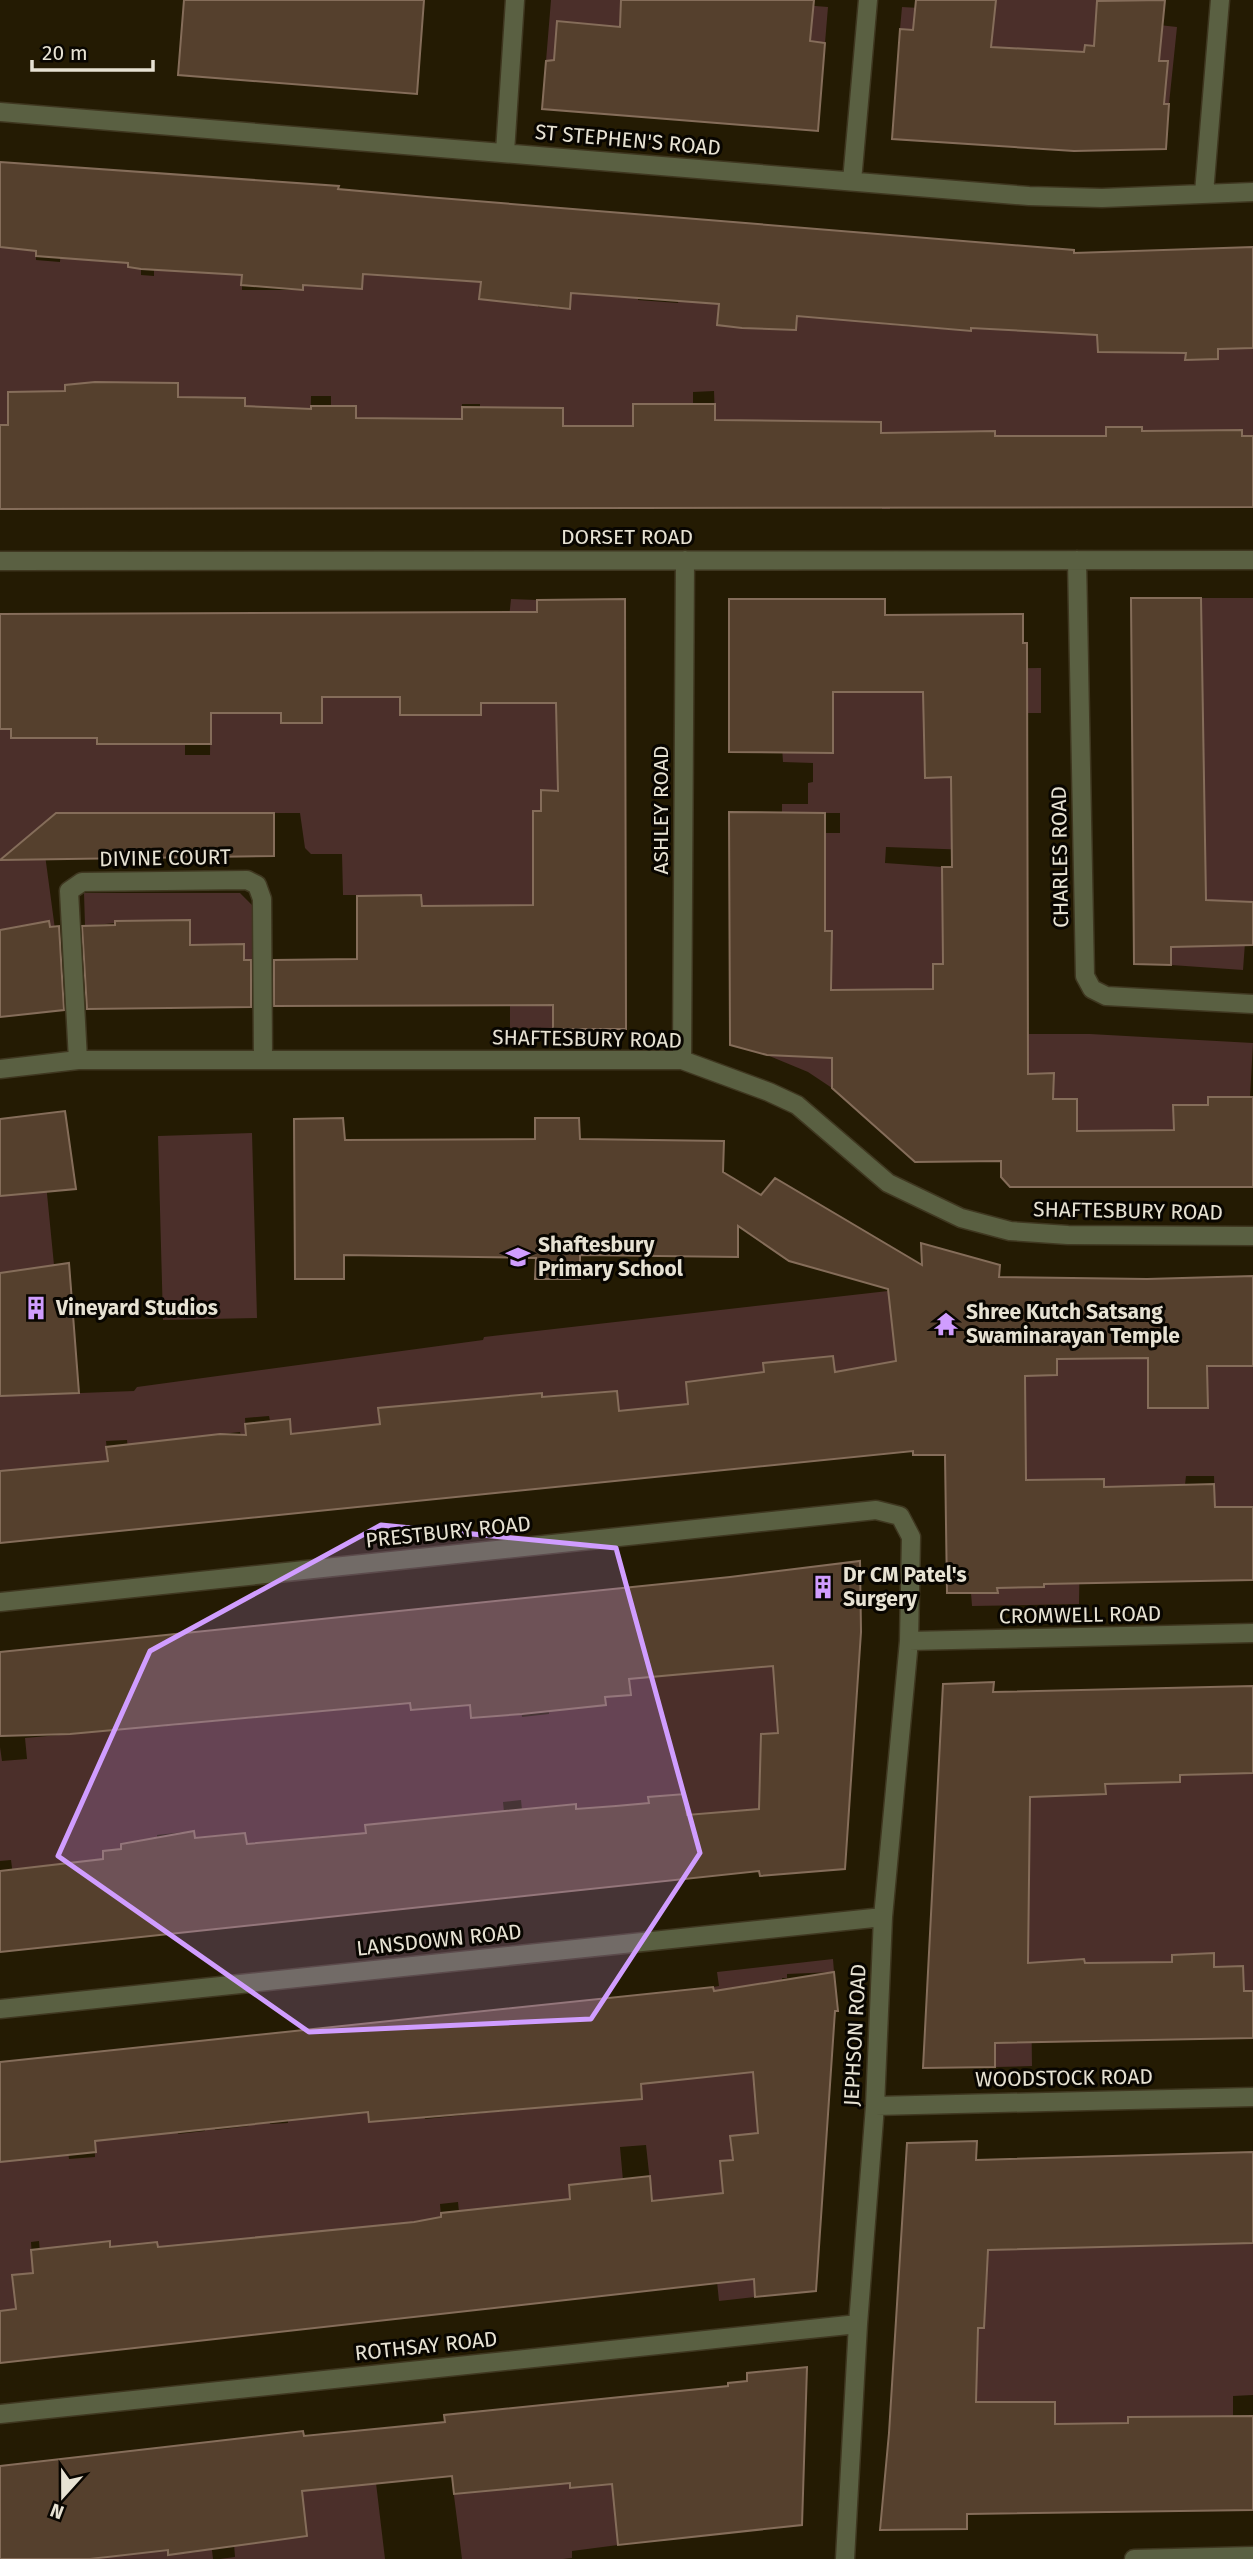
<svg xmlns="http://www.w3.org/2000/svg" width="1253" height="2559" font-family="'Fira Sans',sans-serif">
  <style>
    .green { fill: #4b2f2a }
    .building { fill: #55402d; stroke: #856d5a; stroke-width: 2 }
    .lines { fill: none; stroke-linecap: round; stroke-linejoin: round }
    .street-casing { stroke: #3f3720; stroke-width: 21 }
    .street { stroke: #5a6042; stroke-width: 18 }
    .marked { fill: #d09dff; fill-opacity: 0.2; stroke: #d09dff; stroke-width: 5; stroke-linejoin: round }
    .labels { text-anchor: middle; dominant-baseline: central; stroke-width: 6; stroke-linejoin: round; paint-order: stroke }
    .street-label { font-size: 21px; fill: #e7e2d3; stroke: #090601 }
    .poi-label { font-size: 21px; font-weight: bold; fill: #e7e2d3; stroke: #090601; text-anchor: start }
  </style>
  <rect width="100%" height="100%" fill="#241b03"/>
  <path class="green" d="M551 0H742L828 7 825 43 739 39 557 21 554 60 546 61Z
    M996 0H1120L1119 3 1097 1 1096 18 1177 27 1169 104H1164L1167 61C1139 60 1114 49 1085 45L1084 52 1001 88 934 32 900 29 902 7 955 10Z
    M63 216 96 261 128 263V267L141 268V275L154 276V269L242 275V290H303L306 237 351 289H362L363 274 438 245 436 280 481 282 479 298 538 303V307L570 309 564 257 581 294 620 297 623 261 641 263 638 300 678 303 682 266 699 267 696 302 719 304 718 325 795 330 801 274 817 317 855 321 859 279 876 281 873 323 913 327 916 286 930 328 971 331 974 295 1097 335 1098 352H1158L1187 336 1185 359 1218 349 1253 348V436L1241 453V430H1175L1142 435V427H1107L1106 436H1040V508H1034V454H995V431L891 434 890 509H882L881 422 866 423 791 458 790 420H742L735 458 734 420H715L714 391 693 392V461L617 426H579V461H562L563 408H539V439L480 419V404H462L461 459 355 458 356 406H331V396H311L310 456 178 457V383L66 385 65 406 8 392V425H0V247L36 250V260L60 262Z
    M1201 598H1253V902H1248L1243 970 1171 965V947L1206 946Z
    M511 599 537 600V648H556L558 791H541V811L533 812V840H549V870L532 871C533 924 553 976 553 1029L510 1028V962L481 906H422L421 895H343L342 854H311L305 848 300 813H56L41 825 59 959H55L49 921 0 949V729H11V738H97V744L185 716V755H210L211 662 224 713H258V662L322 723V697H326L341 661V697H385L386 663H399L400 715H420V695H451V716L481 715V703H500Z
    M1041 668V713H1026L950 747 924 748 925 778 970 773 951 783V818L971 850 886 847 885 863 942 867V914L969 1034H1090L1253 1043 1250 1097H1208V1105H1174V1130L1077 1137 1076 1099H1053V1074H1036V1137L884 989 831 990 832 1088 808 1072 767 1055 832 931H817L782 833H840V813H782V804H808V783L813 782V763L783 762 782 747 817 748 818 753H833L783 702 903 670Z
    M84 893H240L255 908 254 961 244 960 243 944H227L226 950 190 960 189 920H171V929L135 921 85 926Z
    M252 1133 257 1318 163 1320 158 1136Z
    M44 1163 54 1265 0 1273V1190L1 1196 33 1193 31 1164Z
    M888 1291 899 1388 888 1366 835 1372 833 1356 763 1363 764 1374 686 1382 688 1404 619 1411 617 1391 597 1392 544 1417 541 1393 437 1421 435 1402 378 1408 380 1424 304 1432 294 1463 289 1419 270 1421 269 1416 245 1418 246 1435 241 1436 240 1432 161 1441 129 1463 127 1440 106 1441 108 1461 86 1463 0 1494V1396L134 1391 137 1387 483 1340 484 1337Z
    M1148 1328V1408H1208L1207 1366H1253V1507H1215L1214 1476H1186L1185 1485H1160L1159 1493 1080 1538 1079 1604 972 1606 971 1593 997 1592 996 1485 1001 1358 1031 1376 1057 1375V1358Z
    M788 1606 778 1733 762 1734 774 1835 727 1811 712 1813 713 1830 687 1815 670 1795 648 1797 650 1819 578 1826 576 1804 526 1851 521 1800 503 1802 504 1812 366 1825 367 1847 341 1850 339 1835 319 1836 320 1852 307 1873 303 1839 286 1840 250 1877 245 1833 211 1837 198 1864 194 1831 157 1835 160 1868 146 1841 121 1844 123 1871 121 1850 103 1851 105 1873 70 1877 69 1863 48 1865 51 1898 13 1876 11 1860 0 1861V1747L2 1761 27 1759 25 1738 70 1734 66 1697 139 1711 142 1728 179 1725 178 1707 194 1705 196 1723 382 1706 410 1698 411 1710 438 1708 467 1677 472 1718 495 1716 521 1702 522 1717 549 1714 548 1702 577 1708 606 1705 599 1639 631 1694 629 1675Z
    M1198 1760 1253 1773V1991H1244L1243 1966H1221L1214 1993V1953L1172 1955V1968L1157 1962 1085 1964 1084 1959 1057 1961 1031 1987 1032 2066 995 2067V2047H972L1029 1902 1030 1856 1022 1855 1027 1764 1053 1796 1105 1794V1780L1198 1775Z
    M833 1959 834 1972 787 1974V1978H782L781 2130 730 2136 733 2160 720 2161 751 2237 755 2297 719 2301 709 2204 681 2197 652 2201 646 2145 620 2147 625 2203 460 2223 458 2202 440 2204 445 2260 431 2219 414 2221 415 2237 362 2242 360 2227 278 2235 159 2261 157 2242 139 2244 112 2268 109 2241 40 2255 39 2241 31 2242 33 2273 16 2309 0 2311V2162L36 2158 67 2143 69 2159 95 2157 92 2097 175 2114 178 2134 205 2131 203 2114 213 2113 215 2130 249 2126 247 2107 267 2105 270 2124 288 2123 286 2098 342 2115 359 2113 364 2071 370 2122 424 2114 425 2119 522 2109 562 2047 568 2106 604 2103 640 2074 718 2030 713 1987 719 1986 717 1972Z
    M1176 2200 1177 2245 1218 2244 1232 2219 1233 2244 1253 2243V2395L1233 2396V2433L1223 2460 1222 2416H1184L1185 2463H1168L1167 2416 1129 2417V2460H1115L1113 2423 1075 2424 1056 2467 1055 2402 953 2485 977 2359 978 2342 966 2341V2329L984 2328 988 2240 1013 2249 1050 2248 1049 2202 1065 2248 1107 2247 1106 2204Z
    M566 2453 571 2488 590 2486 588 2470 617 2467 614 2510 618 2545 572 2551V2558L563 2559H462L453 2488 507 2482 508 2489 534 2486Z
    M300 2480 311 2490 376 2483 385 2559H220L235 2557 234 2544 307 2536Z
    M205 2490 213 2559H68L167 2544 169 2555 197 2552Z"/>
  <path class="building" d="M184 0H424L417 94 178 75Z
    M621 0H814L810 41 825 43 818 131 542 109 546 61 554 60 557 21 620 27Z
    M916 0H996L991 47 1084 52 1085 45 1094 46 1097 1 1165 0 1159 61H1168L1164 104H1169L1166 149 1074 151 892 139 900 29 913 30Z
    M0 162 339 186 338 189 427 197 1074 250V253L1253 247V348L1218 349V359L1185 360 1186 353 1098 352 1097 335 971 328V331L797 316 796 330 742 328 717 325 719 304 571 293 570 309 479 299 481 282 363 274 362 289 303 285V290L241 285 242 275 141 269 128 267V263L36 256V251L0 247Z
    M95 382 178 383V397L245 398V406L311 409V406H356V418L462 419V407L563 408V426H633V404H715V420L881 422V433L995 431V436H1106V427H1142V431L1242 430V436H1253V507L0 509V425H8V392L65 391V385Z
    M1131 598H1201L1206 900 1253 902V945L1171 947V965L1134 964Z
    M625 599 626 1029H553V1005L274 1006V960L357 959V896L421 895 422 906 533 905V811H541V790L558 791 556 703H481V715H400V697H322V723H281V713H211V744H97V738H11V729H0V614L537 612V600Z
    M729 599H885V615L1023 614V643H1027L1028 1074 1054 1073 1053 1099H1077V1131L1174 1130 1173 1105H1208V1097H1253V1187H1010L1001 1177V1161L915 1162 832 1088V1058L767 1055 730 1045 729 812 825 813V931H832L831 990 933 989V964H943L942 867H952L951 777 925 778 923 692H833V753L729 752Z
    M56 813H274V856L0 860Z
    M190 920V945L244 944V960H251V1007L87 1009 82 926 115 925V921Z
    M49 921 50 927 59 926 64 1010 0 1017V930Z
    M65 1111 76 1189 0 1196V1119Z
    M343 1118 345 1140 535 1139V1118H579L580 1139 724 1141 723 1172 761 1195 775 1178 922 1265 921 1243 1000 1265 999 1277 1147 1279 1253 1276V1366H1207L1208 1408H1148V1358L1057 1359V1375L1025 1376 1026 1480 1104 1479V1487L1214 1484 1215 1507H1253V1580L1044 1584V1587L997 1588 998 1593H947L945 1455H913V1451L0 1543V1471L108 1461 106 1447 220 1434 246 1435 245 1424 290 1419 291 1434 380 1424 378 1408 542 1393V1397L617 1391 619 1411 628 1410 688 1404 686 1382 764 1372 763 1363 833 1356 835 1372 896 1361 888 1289 789 1261 738 1226V1257L580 1255V1279H535L536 1258 344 1255V1279H295L294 1119Z
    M69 1263 79 1393 0 1396V1273Z
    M860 1561 861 1632 845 1869 760 1876 759 1871 0 1952V1871L103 1859V1851L121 1849V1844L194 1831 195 1838 245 1833 247 1844 366 1833 365 1825 576 1804V1809L616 1806 649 1803 648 1797 685 1794 687 1815 759 1809 761 1734 778 1733 773 1666 629 1679 631 1695 605 1697 606 1705 522 1714 471 1718 470 1705 411 1710 410 1703 70 1734 0 1736V1652L730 1577Z
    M994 1682 993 1692 1253 1686V1773L1180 1775V1782L1105 1784 1106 1794 1030 1797 1028 1963 1084 1959 1085 1963 1172 1962V1955L1214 1953V1967L1243 1966 1244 1991H1253V2038L995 2043V2067L923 2068 943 1684Z
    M834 1972 838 2011H835L816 2291 755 2297 754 2279 0 2363V2311L16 2309 12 2275 33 2273 31 2250 110 2241V2247L157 2242 158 2247 414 2222 441 2217V2213L570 2199 569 2185 650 2176 652 2201 723 2193 720 2161 733 2160 730 2136 758 2133 753 2072 641 2084 642 2099 369 2122 368 2112 95 2141 96 2152 0 2162V2062L713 1987 714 1991Z
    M977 2141 976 2160 1253 2152V2243L988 2250 984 2328H978L976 2402H1055V2424L1128 2423V2417L1253 2416V2510L967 2514V2529L880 2530 889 2433 907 2143Z
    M807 2367 802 2525 618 2545 612 2484 570 2488V2483L454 2494 452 2476 302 2491 307 2536 168 2555V2550L90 2559H0V2466L303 2431 304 2436 445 2422 444 2415 728 2386V2383L747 2381V2373Z"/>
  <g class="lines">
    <g class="street-casing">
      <path id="street" d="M0 112 1029 196 1102 198 1253 192
        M505 152 515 0
        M852 181 868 0
        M1204 193 1220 0
        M1077 560 1085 976 1092 989 1106 996 1253 1004
        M0 561 1253 560
        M78 1060 69 891 82 882 247 880 257 885 262 899 263 1060
        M682 1060 685 560
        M0 1069 78 1060H682L769 1092 797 1105 888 1183 961 1218 1010 1231 1068 1235 1253 1236
        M0 1602 876 1510 900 1516 911 1537 909 1641 883 1917 875 2106 858 2324 845 2559
        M909 1641 1253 1633
        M0 2009 883 1917
        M875 2106 1253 2097
        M0 2414 858 2324
        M1134 2559 1253 2556"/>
    </g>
    <use href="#street" class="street"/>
  </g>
  <path class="marked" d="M381 1525 616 1548 700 1853 591 2019 309 2032 58 1856 150 1651Z"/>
  <defs>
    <g id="school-bare" transform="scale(1.89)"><path d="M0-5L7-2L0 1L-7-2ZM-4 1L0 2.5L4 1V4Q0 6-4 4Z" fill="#d09dff" stroke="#090601" stroke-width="2.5" paint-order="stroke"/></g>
    <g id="building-bare" transform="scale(1.89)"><path d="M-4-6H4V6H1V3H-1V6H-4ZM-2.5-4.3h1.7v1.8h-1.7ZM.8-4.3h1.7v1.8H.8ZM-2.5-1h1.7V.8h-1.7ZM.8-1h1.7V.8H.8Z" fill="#d09dff" stroke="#090601" stroke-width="2.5" paint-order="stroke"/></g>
    <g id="temple-bare" transform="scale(1.89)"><path d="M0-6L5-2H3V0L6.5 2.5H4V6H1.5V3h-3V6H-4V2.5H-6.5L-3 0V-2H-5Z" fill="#d09dff" stroke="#090601" stroke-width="2.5" paint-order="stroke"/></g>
  </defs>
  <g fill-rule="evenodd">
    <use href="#school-bare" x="518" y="1257"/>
    <use href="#building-bare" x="36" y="1308"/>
    <use href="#temple-bare" x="946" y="1324"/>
    <use href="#building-bare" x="823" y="1587"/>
  </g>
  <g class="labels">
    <g class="street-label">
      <text transform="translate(628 140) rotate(5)">ST STEPHEN'S ROAD</text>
      <text x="627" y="537">DORSET ROAD</text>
      <text transform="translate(661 810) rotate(-90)">ASHLEY ROAD</text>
      <text transform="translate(1060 857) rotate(-91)">CHARLES ROAD</text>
      <text transform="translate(165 858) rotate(-1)">DIVINE COURT</text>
      <text transform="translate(587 1039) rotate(1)">SHAFTESBURY ROAD</text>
      <text transform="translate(1128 1211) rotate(1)">SHAFTESBURY ROAD</text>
      <text transform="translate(448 1532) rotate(-6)">PRESTBURY ROAD</text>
      <text transform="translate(1080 1615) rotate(-1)">CROMWELL ROAD</text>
      <text transform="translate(439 1940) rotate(-6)">LANSDOWN ROAD</text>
      <text transform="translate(855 2035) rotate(-87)">JEPHSON ROAD</text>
      <text transform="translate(1064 2078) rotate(-1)">WOODSTOCK ROAD</text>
      <text transform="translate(426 2346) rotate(-6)">ROTHSAY ROAD</text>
    </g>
    <g class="poi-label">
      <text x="538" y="1245">Shaftesbury<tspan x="538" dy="24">Primary School</tspan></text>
      <text x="56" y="1308">Vineyard Studios</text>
      <text x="966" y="1312">Shree Kutch Satsang<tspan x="966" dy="24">Swaminarayan Temple</tspan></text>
      <text x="843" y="1575">Dr CM Patel's<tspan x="843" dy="24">Surgery</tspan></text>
    </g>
  </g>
  <g transform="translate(63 2496) rotate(201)" stroke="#090601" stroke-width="5" paint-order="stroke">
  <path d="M0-5L12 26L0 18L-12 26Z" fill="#e7e2d3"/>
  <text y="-10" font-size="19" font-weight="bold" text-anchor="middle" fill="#e7e2d3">N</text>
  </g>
  <path d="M32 60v10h121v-10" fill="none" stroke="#e7e2d3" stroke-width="3.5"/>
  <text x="42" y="60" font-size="21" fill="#e7e2d3" stroke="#090601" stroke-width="5" paint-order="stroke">20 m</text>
</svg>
